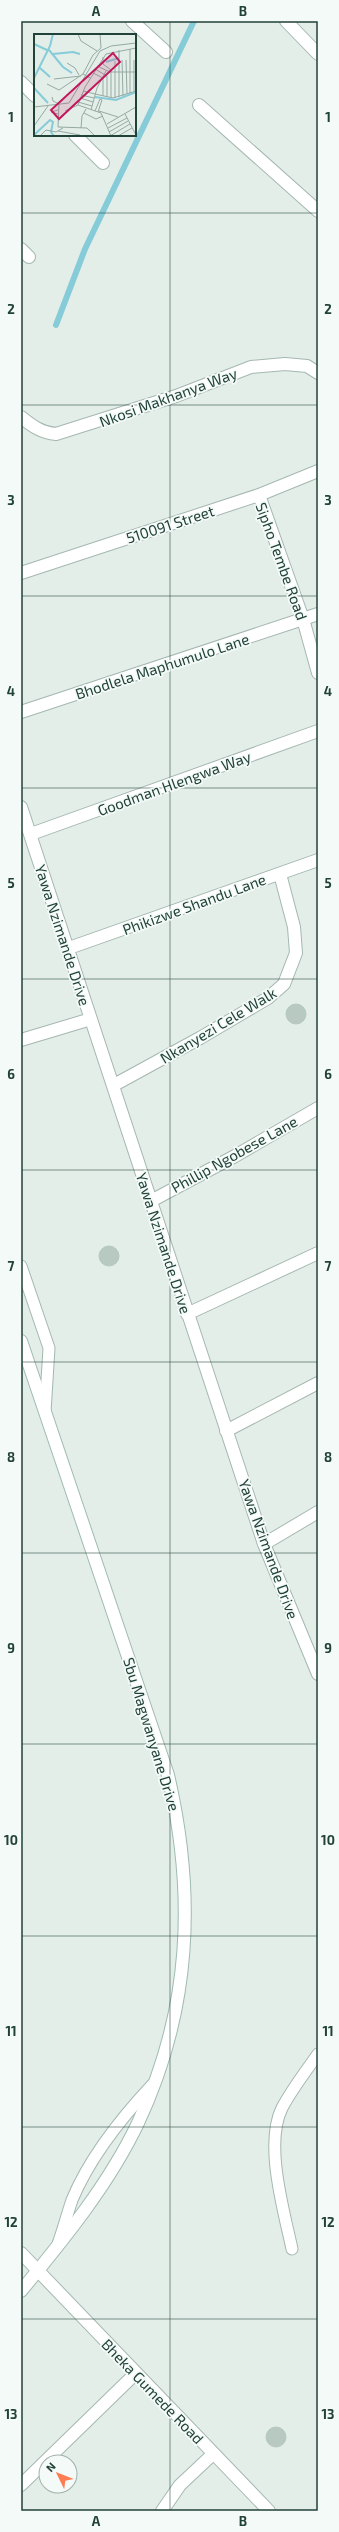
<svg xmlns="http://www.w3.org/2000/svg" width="339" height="2532" font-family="'Exo 2',sans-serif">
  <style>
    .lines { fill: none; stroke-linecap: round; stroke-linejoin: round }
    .stream { stroke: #86cbd8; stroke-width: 6 }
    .building { fill: #b8c9c2; stroke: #b5c9c0 }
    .lane-casing { stroke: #a5b7b1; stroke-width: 13 }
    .street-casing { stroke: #a5b7b1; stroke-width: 14 }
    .secondary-casing { stroke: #a0bbb2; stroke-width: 14 }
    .lane { stroke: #fff; stroke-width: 11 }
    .street { stroke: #fff; stroke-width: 12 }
    .secondary { stroke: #fff; stroke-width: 12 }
    .grid { fill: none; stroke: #214239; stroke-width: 1; stroke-opacity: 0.55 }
    .labels { text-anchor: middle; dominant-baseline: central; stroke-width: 3.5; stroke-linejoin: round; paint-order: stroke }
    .street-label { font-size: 15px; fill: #214239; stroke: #f4faf7 }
    .inset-river { fill: none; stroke: #86cbd8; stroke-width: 2 }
    .inset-road { fill: none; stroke: #95a9a3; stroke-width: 1 }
    .view { fill: #c2185b; fill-opacity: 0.15; stroke: #c2185b; stroke-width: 2 }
    .inset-edge { fill: none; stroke: #214239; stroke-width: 2 }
    .neatline { fill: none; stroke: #214239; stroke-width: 1.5 }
    .grid-label { font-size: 13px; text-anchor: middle; font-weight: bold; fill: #214239 }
  </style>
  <rect width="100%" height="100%" fill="#e3eee9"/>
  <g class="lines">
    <path class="stream" d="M56 325 85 249 194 21"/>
  </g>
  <path class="building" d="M286 1014a10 10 0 1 1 20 0a10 10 0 1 1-20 0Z
    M99 1256a10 10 0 1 1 20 0a10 10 0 1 1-20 0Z
    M266 2437a10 10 0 1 1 20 0a10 10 0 1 1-20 0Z"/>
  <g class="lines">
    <g class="lane-casing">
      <path id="lane" d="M21 1266 49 1348 45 1412
        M58 2244C63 2230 67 2215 72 2200 89 2159 123 2116 153 2084
        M292 2249C284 2211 264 2144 282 2108 292 2089 306 2071 318 2054"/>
    </g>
    <g class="street-casing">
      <path id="street" d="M132 21 166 52
        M286 21 318 54
        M21 82 35 96
        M199 105 318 211
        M75 135 103 163
        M21 249 29 257
        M21 417C32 426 42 433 56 434L176 396 251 367 285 364 307 366 318 373
        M259 495 303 619 318 673
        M21 573 259 495 318 471
        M21 712 318 614
        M21 807 264 1544 318 1674
        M31 834 318 731
        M69 948 318 860
        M21 1040 91 1019
        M114 1085 200 1038 268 998 284 984 296 953 294 927 280 874
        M151 1201 235 1156 318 1108
        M187 1314 318 1253
        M226 1431 318 1383
        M264 1544 318 1512
        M21 2253 269 2511
        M21 2485 135 2374
        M162 2511 180 2485 213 2454"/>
    </g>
    <g class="secondary-casing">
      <path id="secondary" d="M21 1341 168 1775C196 1895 191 2010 138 2123 109 2184 64 2239 21 2291"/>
    </g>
    <use href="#lane" class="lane"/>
    <use href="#street" class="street"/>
    <use href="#secondary" class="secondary"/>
  </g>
  <path class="grid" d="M170 21V2511M21 213H318M21 405H318M21 596H318M21 788H318M21 979H318M21 1170H318M21 1362H318M21 1553H318M21 1744H318M21 1936H318M21 2127H318M21 2319H318"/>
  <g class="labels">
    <g class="street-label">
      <text transform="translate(168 397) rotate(-20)">Nkosi Makhanya Way</text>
      <text transform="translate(170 524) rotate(-18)">510091 Street</text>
      <text transform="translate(282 561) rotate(70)">Sipho Tembe Road</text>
      <text transform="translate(162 666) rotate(-18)">Bhodlela Maphumulo Lane</text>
      <text transform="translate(174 783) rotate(-20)">Goodman Hlengwa Way</text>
      <text transform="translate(194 904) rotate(-20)">Phikizwe Shandu Lane</text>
      <text transform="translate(63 935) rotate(72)">Yawa Nzimande Drive</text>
      <text transform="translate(218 1025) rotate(-31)">Nkanyezi Cele Walk</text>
      <text transform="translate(234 1154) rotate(-29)">Phillip Ngobese Lane</text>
      <text transform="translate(164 1243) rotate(72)">Yawa Nzimande Drive</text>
      <text transform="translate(269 1549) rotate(70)">Yawa Nzimande Drive</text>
      <text transform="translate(152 1734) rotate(73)">Sbu Magwanyane Drive</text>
      <text transform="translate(153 2391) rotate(46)">Bheka Gumede Road</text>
    </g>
  </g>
  <g transform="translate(34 34)">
    <rect width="102" height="102" fill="#e3eee9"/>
    <path class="inset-river" d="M0 10 13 16M15 16 29 33 38 39M19 20 39 18 46 20M72 28 85 24M6 34 16 43M0 44 16 12 19 0M0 54 14 69M61 63 82 66 102 58M0 101 16 86 19 88 17 98 20 102"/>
    <path class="inset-road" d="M44 0 47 7 63 17M96 15V59M69 23V30L77 36V64M88 26 89 62M92 26 93 60M100 26V57M81 27V64M33 29 41 34 45 41M63 32 76 38H102M61 35 73 42V63M59 39 69 44V62M56 44 49 40 59 21 67 14 66 0M20 45 47 42M13 50 25 56 49 40M49 57 61 60M61 60 79 64 102 57M47 61 60 64M18 63 19 67 25 70 24 93 53 94 60 101M85 63V16M46 64 59 68M44 68 58 72M44 71 51 53 72 20 102 14M44 71 67 79 77 102M0 73 35 69 66 17 77 12 102 9M57 76 63 54 72 37M31 77 44 71M61 77 66 65 68 66 64 78M65 77 84 83M50 79 62 85 69 82M24 80 17 78 24 76M91 80 102 101M73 90 102 73M0 92 14 72M47 94 48 82 52 75M74 94 93 84M24 97 46 101M75 98 94 87M6 102 12 96 22 98 29 94M76 102 96 90M84 102 98 94"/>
    <path class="view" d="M79 19 86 28 25 85 17 76Z"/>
    <rect width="102" height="102" class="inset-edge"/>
  </g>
  <rect width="339" height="2532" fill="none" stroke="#f4faf7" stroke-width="44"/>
  <g transform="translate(58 2474) rotate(313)"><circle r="19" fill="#f4faf7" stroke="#a0b0ab"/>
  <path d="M0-3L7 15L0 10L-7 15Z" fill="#fe7c51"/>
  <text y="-6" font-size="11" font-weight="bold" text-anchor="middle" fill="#214239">N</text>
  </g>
  <rect x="22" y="22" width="295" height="2488" class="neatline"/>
  <g class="grid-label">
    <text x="96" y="16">A</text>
    <text x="243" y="16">B</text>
    <text x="11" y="122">1</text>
    <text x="328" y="122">1</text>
    <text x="11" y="314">2</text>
    <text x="328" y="314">2</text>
    <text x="11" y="505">3</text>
    <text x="328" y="505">3</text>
    <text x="11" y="696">4</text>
    <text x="328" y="696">4</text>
    <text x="11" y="888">5</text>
    <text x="328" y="888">5</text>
    <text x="11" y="1079">6</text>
    <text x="328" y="1079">6</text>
    <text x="11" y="1271">7</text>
    <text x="328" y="1271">7</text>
    <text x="11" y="1462">8</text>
    <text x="328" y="1462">8</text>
    <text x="11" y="1653">9</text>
    <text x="328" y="1653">9</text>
    <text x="11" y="1845">10</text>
    <text x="328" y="1845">10</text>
    <text x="11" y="2036">11</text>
    <text x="328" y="2036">11</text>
    <text x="11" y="2227">12</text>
    <text x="328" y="2227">12</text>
    <text x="11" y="2419">13</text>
    <text x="328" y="2419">13</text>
    <text x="96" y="2526">A</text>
    <text x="243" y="2526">B</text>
  </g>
</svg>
